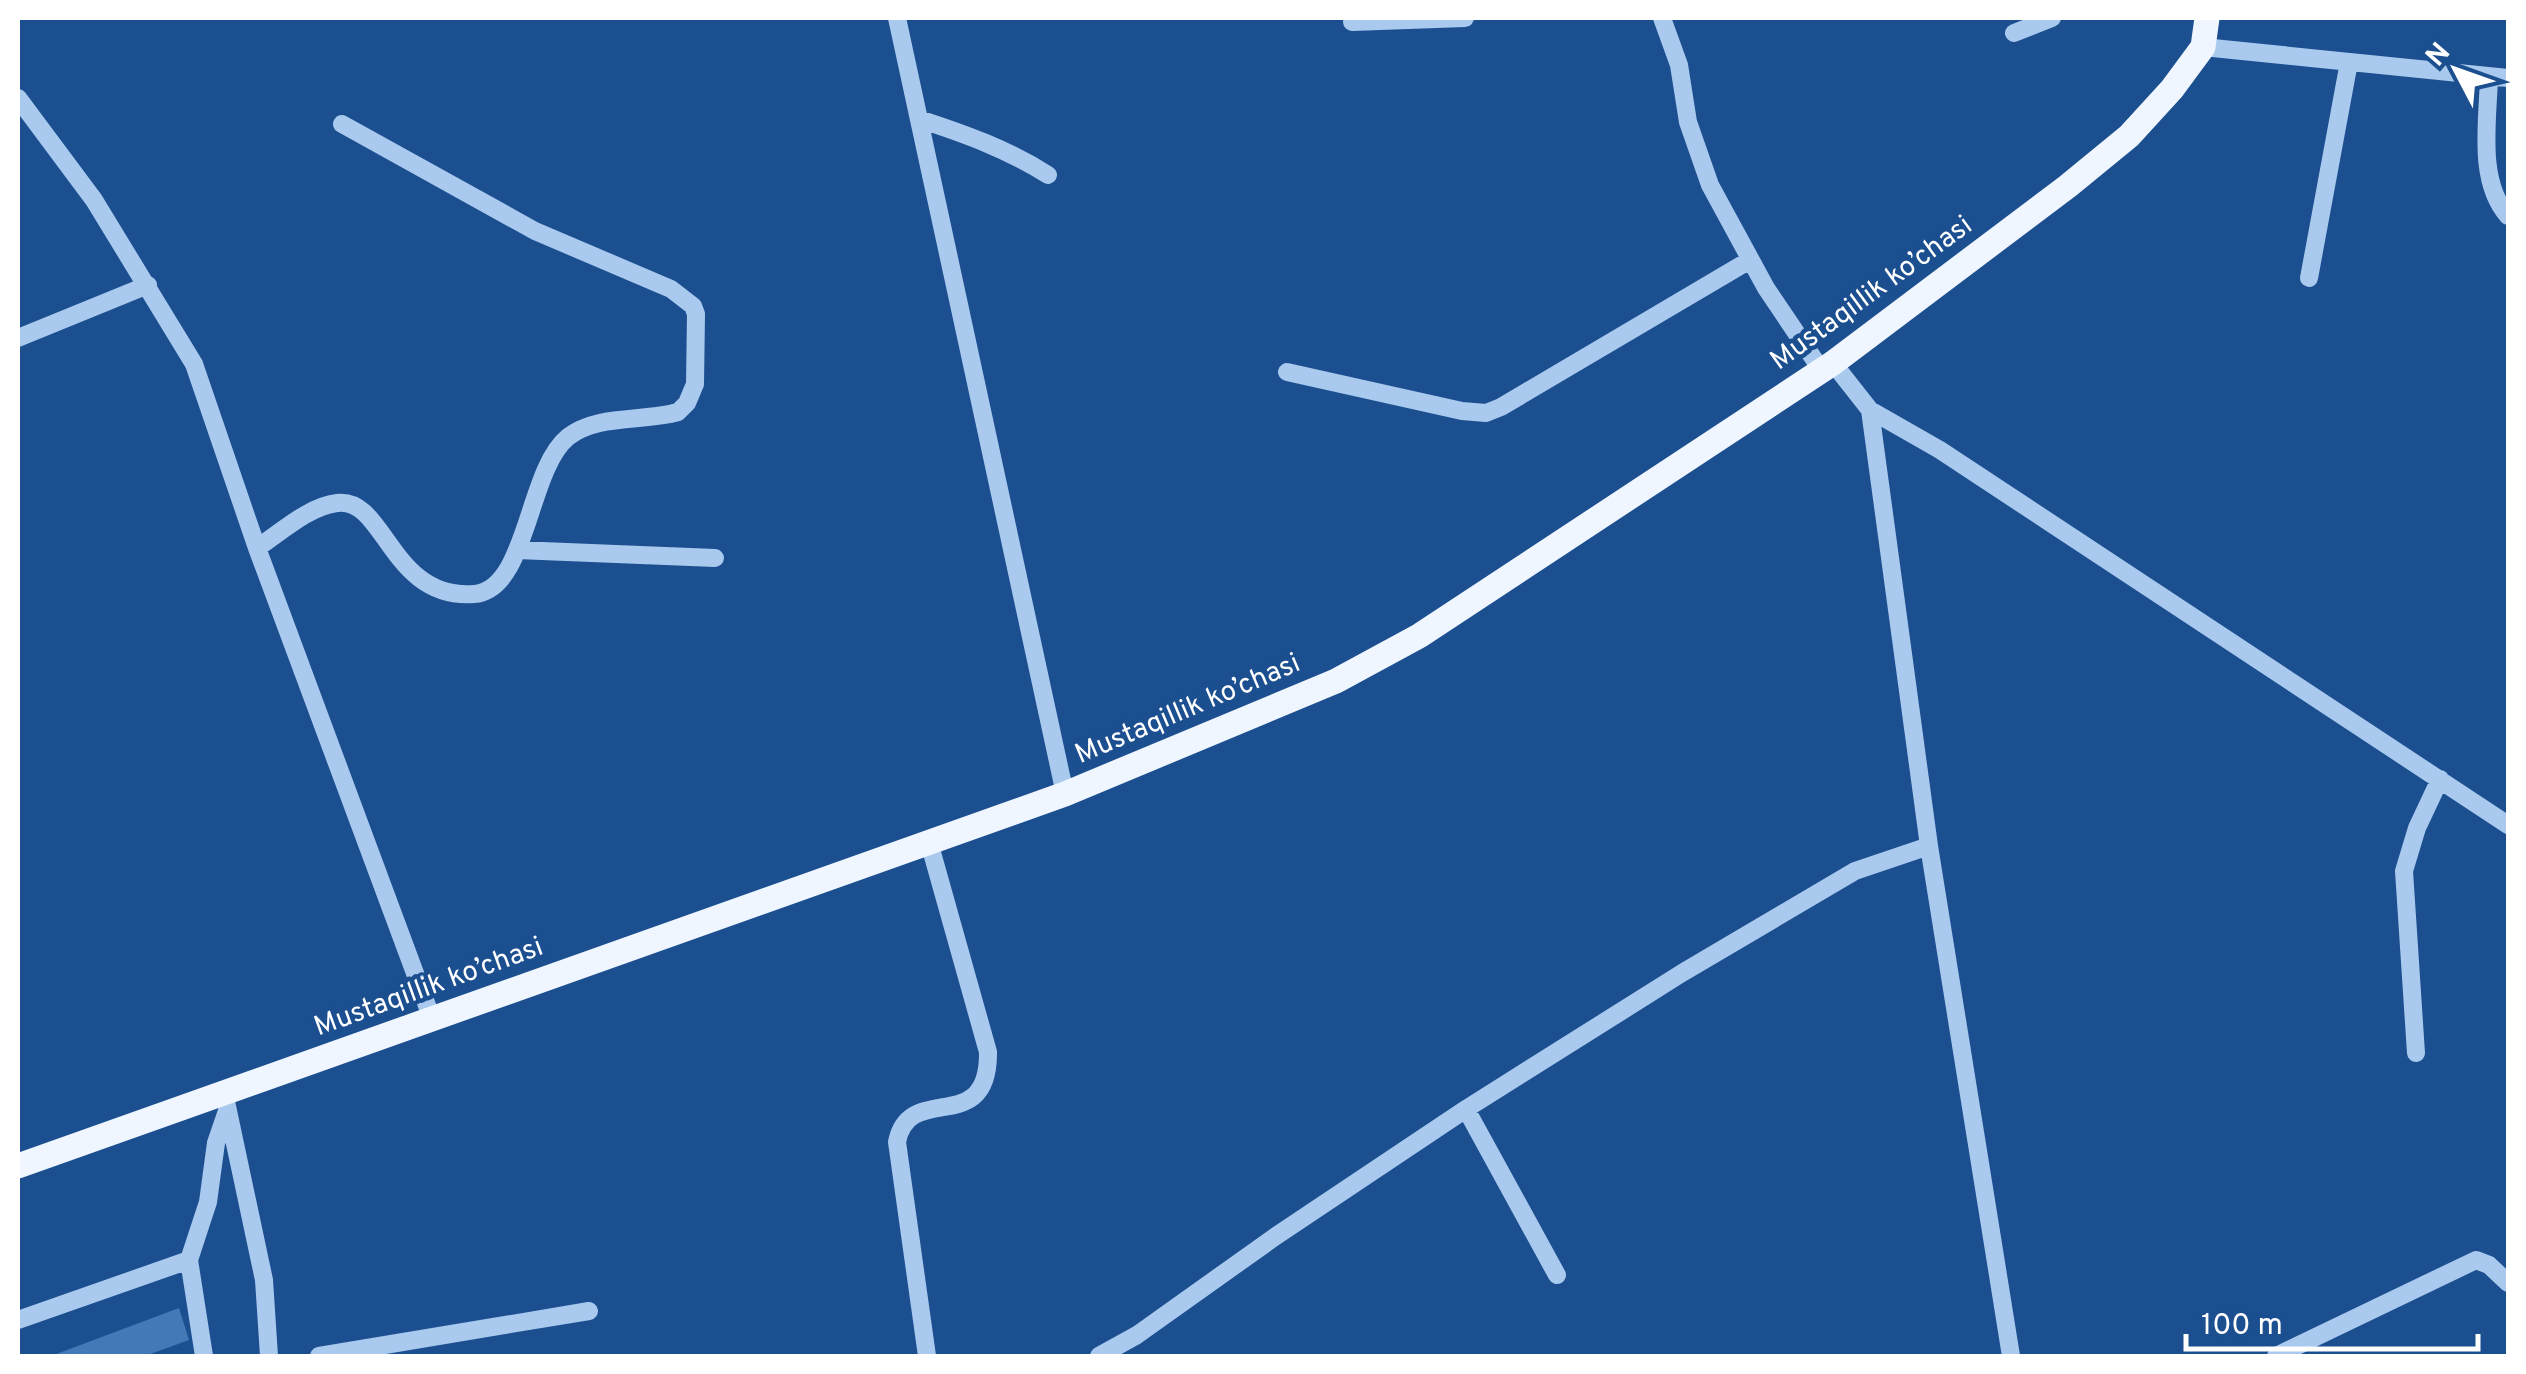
<svg xmlns="http://www.w3.org/2000/svg" width="2526" height="1374" font-family="Overpass,sans-serif">
  <style>
    .building { fill: #4478b7 }
    .lines { fill: none; stroke-linecap: round; stroke-linejoin: round }
    .minor { stroke: #a9c9ee; stroke-width: 18 }
    .major { stroke: #f0f6ff; stroke-width: 25 }
    .labels { text-anchor: middle; dominant-baseline: central; stroke-width: 9; stroke-linejoin: round; paint-order: stroke }
    .street-label { font-size: 28px; fill: #fff; stroke: #1b4f8f }
  </style>
  <rect width="100%" height="100%" fill="#1b4f8f"/>
  <path class="building" d="M179 1308 189 1340 145 1356H51Z"/>
  <g class="lines">
    <path class="minor" d="M897 18 1065 794
      M1662 18 1679 65 1688 122 1710 185 1766 288 1822 371
      M1352 22 1465 18
      M2014 33 2052 18
      M2203 47 2508 78
      M2489 76C2488 121 2477 181 2508 216
      M18 98 94 200 194 364 257 548 432 1019
      M919 119C965 134 1007 149 1048 175
      M2309 278 2349 62
      M18 338 148 285
      M1833 363 1870 410 1940 450 2508 825
      M1287 372 1462 411 1486 413 1501 407 1750 260
      M1870 410 1929 846 2011 1356
      M257 548C280 533 309 506 337 503 385 496 390 600 474 594 528 590 527 470 568 437 597 414 643 422 678 412L687 403 695 384 696 314 693 306 671 289 535 231 342 124
      M517 550 715 558
      M2416 1053 2404 871 2417 828 2440 779
      M224 1092 264 1280 269 1356
      M1466 1109 1557 1275
      M18 1320 189 1260
      M204 1356 189 1260 208 1202 216 1143 227 1111
      M319 1356 589 1311
      M927 1356 897 1142C909 1080 989 1139 988 1052L929 842
      M1099 1356 1137 1335 1276 1236 1466 1109 1682 973 1855 871 1929 846
      M2276 1356 2476 1260 2489 1265 2508 1283"/>
    <path class="major" d="M18 1166 1065 794 1336 681 1419 636 1833 363 2068 186 2129 136 2172 89 2203 47 2207 18"/>
  </g>
  <g class="labels">
    <g class="street-label">
      <text transform="translate(1872 294) rotate(-36)">Mustaqillik ko’chasi</text>
      <text transform="translate(1188 710) rotate(-23)">Mustaqillik ko’chasi</text>
      <text transform="translate(429 988) rotate(-20)">Mustaqillik ko’chasi</text>
    </g>
  </g>
  <rect width="2526" height="1374" fill="none" stroke="#ffffff" stroke-width="40"/>
  <g transform="translate(2456 70) rotate(311)" stroke="#1b4f8f" stroke-width="8" paint-order="stroke">
  <path d="M0-8L18 38L0 25L-18 38Z" fill="#ffffff"/>
  <text y="-15" font-size="28" font-weight="bold" text-anchor="middle" fill="#ffffff">N</text>
  </g>
  <path d="M2186 1334v15h292v-15" fill="none" stroke="#ffffff" stroke-width="5"/>
  <text x="2201" y="1334" font-size="30" fill="#ffffff" stroke="#1b4f8f" stroke-width="8" paint-order="stroke">100 m</text>
</svg>
